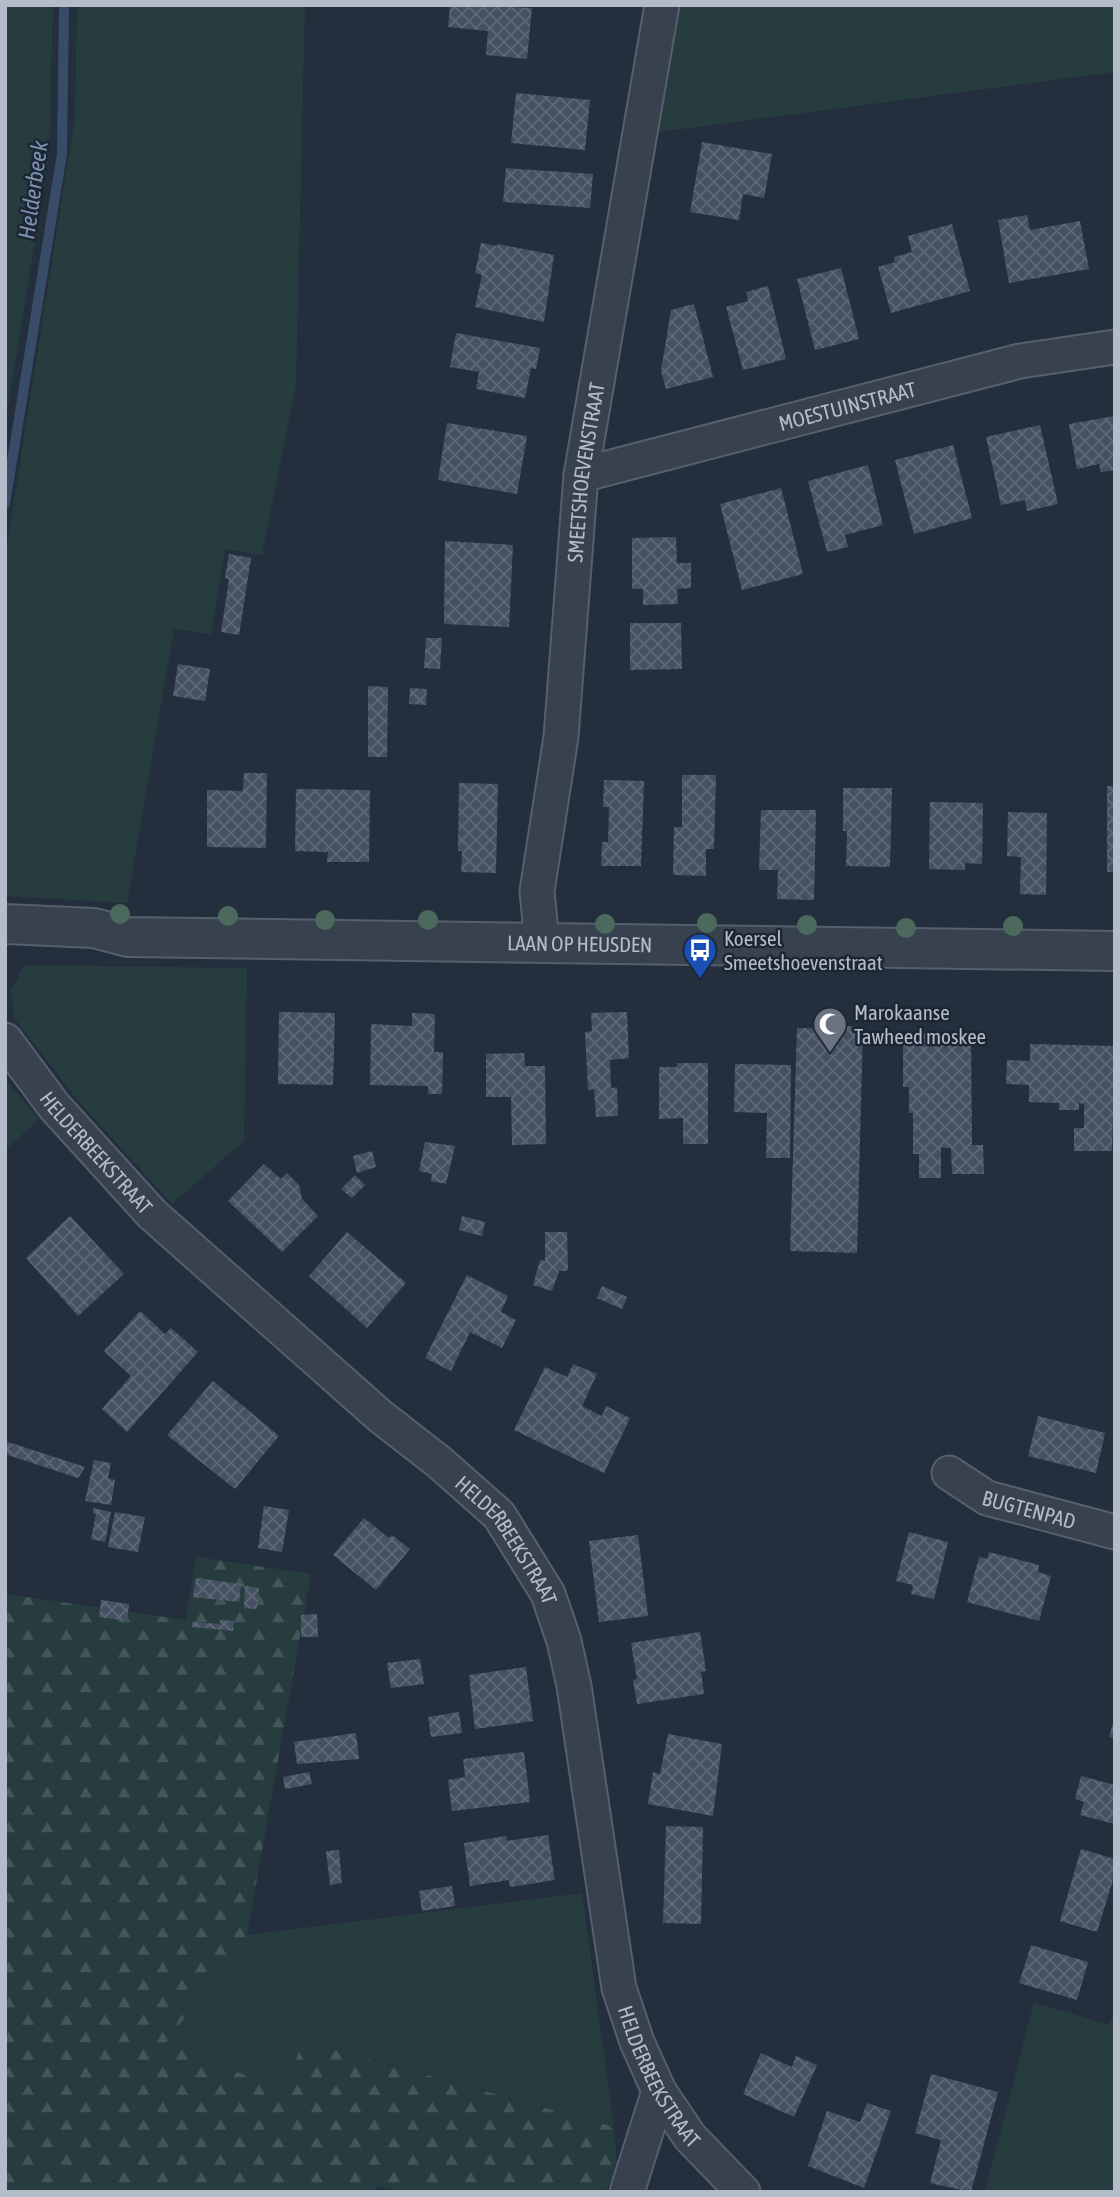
<svg xmlns="http://www.w3.org/2000/svg" width="1120" height="2197" font-family="'Asap Condensed',sans-serif">
  <style>
    .grass { fill: #263c3f }
    .forest { fill: url(#forest-firs) }
    .lines { fill: none; stroke-linecap: round; stroke-linejoin: round }
    .stream { stroke: #394c67; stroke-width: 10 }
    .building { fill: url(#building-cross-hatch) }
    .minor-casing { stroke: #565f6c; stroke-width: 37 }
    .tertiary-casing { stroke: #565f6c; stroke-width: 42 }
    .minor { stroke: #38414e; stroke-width: 33 }
    .tertiary { stroke: #38414e; stroke-width: 38 }
    .tree { fill: #4b6a5d }
    .labels { text-anchor: middle; dominant-baseline: central; stroke-width: 5; stroke-linejoin: round; paint-order: stroke }
    .street-label { font-size: 21px; fill: #b4bcc9; stroke: #1d2633 }
    .poi-label { font-size: 21px; fill: #b4bcc9; stroke: #1d2633; text-anchor: start }
    .water-label { font-size: 23px; font-style: italic; fill: #7c92b1; stroke: #1d2633 }
  </style>
  <defs>
    <pattern id="forest-firs" width="22" height="20" patternUnits="userSpaceOnUse" patternTransform="scale(1.75)"><rect width="22" height="20" fill="#263c3f"/><path d="M5 1l3.5 6h-7zM16 11l3.5 6h-7z" fill="#435659"/></pattern>
    <pattern id="building-cross-hatch" width="8" height="8" patternUnits="userSpaceOnUse" patternTransform="scale(1.75)"><rect width="8" height="8" fill="#455162"/><path d="M0 0l8 8M0 8l8-8" fill="none" stroke="#5d6877"/></pattern>
  </defs>
  <rect width="100%" height="100%" fill="#242f3e"/>
  <path class="grass" d="M5 5H53L49 153 5 425Z
    M77 5H305L296 386 262 555 225 549 211 634 174 629 127 903 5 896V557L75 116Z
    M681 5H1115V72L659 132Z
    M24 965 247 968 244 1141 172 1204 79 1102 14 1018 11 991Z
    M5 1078 39 1120 5 1150Z
    M582 1893 614 2127 302 2040 289 2092 164 2044 247 1935Z
    M1034 2002 1109 2025 1115 2013V2192H985Z"/>
  <path class="forest" d="M196 1557 311 1574 247 1935 165 2044 289 2092 301 2040 614 2127 617 2165 606 2192H398L377 2186 375 2192H5V1594L186 1620Z"/>
  <g class="lines">
    <path class="stream" d="M5 504 62 154 64 5"/>
  </g>
  <path class="building" d="M450 5 532 8 527 59 486 55 488 31 448 27Z
    M516 93 590 100 585 150 511 143Z
    M702 142 772 154 764 198 743 194 739 220 690 212Z
    M506 168 593 174 590 208 503 202Z
    M1027 215 1030 230 1080 221 1089 269 1009 283 998 220Z
    M952 224 970 291 891 313 878 267 895 262 894 257 912 252 908 236Z
    M481 243 497 246 498 244 554 255 544 322 475 307 482 275 475 273Z
    M841 268 859 339 815 350 797 279Z
    M768 286 786 359 743 370 726 307 748 301 746 292Z
    M694 304 713 377 666 389 661 371 671 310Z
    M456 333 540 348 536 369 531 368 525 398 476 389 479 372 450 367Z
    M1115 416V470L1101 472 1099 464 1077 469 1069 424Z
    M447 423 527 436 517 494 438 480Z
    M1040 425 1058 504 1027 511 1025 500 1001 505 986 437Z
    M953 445 972 518 914 534 895 460Z
    M868 465 883 525 845 535 848 547 827 552 808 481Z
    M781 488 803 574 742 590 720 504Z
    M676 537 677 563H691V588L677 589 678 604 643 605V589H632V538Z
    M445 541 513 545 509 627 444 624Z
    M229 554 251 558 239 635 221 632 229 579 225 578Z
    M630 623H681L682 669 630 670Z
    M426 638H442L440 669 424 668Z
    M178 664 210 669 205 701 173 696Z
    M368 686 388 687 387 757H368Z
    M410 688 427 689 426 705 409 704Z
    M244 773H267L266 848 207 847V790L243 791Z
    M682 775H716L714 849H706V876L673 875 674 827H682Z
    M604 780 644 781 641 866H601L602 842H608L609 807H603Z
    M459 783 498 784 496 873 461 872 462 851H458Z
    M1107 786H1115V872H1107Z
    M843 788H892L890 867 846 866 847 831H843Z
    M296 789 370 790 369 862H327L328 852 295 851Z
    M930 802 983 803 982 864 965 863V870L929 869Z
    M761 810H816L814 900 777 899 778 870H759Z
    M1008 812 1047 813 1046 895 1020 894 1021 857 1007 856Z
    M279 1012 335 1013 333 1085 278 1084Z
    M627 1012 629 1058 610 1060 611 1088 617 1087 618 1116 596 1117 594 1089 588 1090 585 1032 592 1031 591 1013Z
    M412 1013 435 1014 434 1052H443L442 1094H428V1086L370 1085 371 1024 412 1026Z
    M842 1025 863 1028 857 1253 790 1251 797 1028 843 1029Z
    M903 1033H971L972 1145H983L984 1174H952L951 1148H941V1178H919V1154H913V1113H909V1087H903Z
    M1030 1044 1115 1046 1112 1151H1074V1128H1084V1104L1079 1103V1110H1059V1103L1029 1102V1085L1006 1084 1007 1060 1030 1061Z
    M524 1053 525 1066H545L546 1144 512 1145 511 1097H486V1054Z
    M677 1063H708V1144H683V1118L659 1119V1067H677Z
    M735 1064 791 1065 790 1158H766L767 1113 734 1112Z
    M425 1142 455 1146 446 1184 431 1181 432 1174 419 1171Z
    M372 1151 376 1167 357 1173 353 1156Z
    M264 1164 281 1179 287 1173 299 1185 302 1199 318 1216 282 1252 228 1201Z
    M355 1175 365 1185 352 1198 341 1189Z
    M70 1216 124 1274 78 1316 26 1258Z
    M462 1216 485 1222 482 1236 459 1230Z
    M347 1232 406 1283 367 1328 309 1276Z
    M545 1232H567L568 1267 567 1271H559L552 1291 533 1285 540 1260 545 1261Z
    M467 1275 508 1296 501 1312 516 1320 502 1348 470 1332 451 1371 425 1358Z
    M602 1286 627 1297 622 1309 597 1298Z
    M140 1311 165 1334 171 1328 198 1352 127 1432 102 1409 131 1376 104 1351Z
    M573 1364 597 1374 582 1406 602 1416 606 1406 630 1418 604 1473 514 1430 545 1367 567 1377Z
    M213 1381 279 1436 235 1489 167 1435Z
    M1038 1416 1105 1433 1096 1473 1028 1456Z
    M5 1441 85 1467 78 1478 5 1454Z
    M94 1460 111 1463 108 1478 115 1480 111 1505 85 1501Z
    M264 1506 289 1510 282 1552 258 1548Z
    M93 1508 111 1512 105 1542 91 1539 96 1514 93 1513Z
    M115 1512 145 1517 138 1552 108 1547Z
    M364 1518 389 1538 392 1535 410 1549 376 1590 333 1555Z
    M909 1532 948 1542 934 1599 911 1594 913 1585 896 1581Z
    M638 1535 648 1616 599 1622 589 1541Z
    M989 1552 1039 1565 1038 1572 1051 1576 1039 1621 967 1602 979 1557 987 1559Z
    M196 1578 241 1584 239 1602 193 1597Z
    M245 1586 259 1588 257 1609 244 1608Z
    M101 1600 129 1604 127 1621 99 1617Z
    M317 1614 318 1637H301V1615Z
    M220 1620 234 1621 233 1631 192 1627V1622L220 1624Z
    M700 1632 706 1671 701 1672 704 1694 637 1704 633 1680 637 1679 631 1643Z
    M420 1659 424 1684 391 1688 387 1663Z
    M526 1667 533 1721 475 1729 469 1675Z
    M459 1712 462 1733 431 1737 428 1717Z
    M1114 1720H1115V1738L1109 1737Z
    M356 1733 359 1759 297 1764 294 1742Z
    M668 1734 722 1744 713 1816 648 1804 653 1772 660 1774Z
    M524 1752 530 1802 452 1811 448 1780 465 1777 463 1759Z
    M309 1772 312 1784 285 1789 283 1777Z
    M1081 1776 1115 1785V1824L1080 1815 1084 1802 1075 1799Z
    M666 1826 703 1827 701 1924 663 1923Z
    M548 1835 555 1880 510 1887 509 1880 470 1886 464 1843 506 1836 507 1841Z
    M1081 1849 1115 1859V1873L1097 1932 1060 1921Z
    M339 1850 342 1883 330 1885 326 1851Z
    M452 1886 455 1906 422 1911 419 1891Z
    M1031 1945 1088 1962 1077 2000 1019 1983Z
    M761 2053 792 2067 796 2056 817 2065 794 2117 743 2094Z
    M931 2074 998 2092 971 2192 930 2183 941 2140 915 2133Z
    M867 2103 891 2111 864 2188 808 2166 827 2111 860 2122Z"/>
  <g class="lines">
    <g class="minor-casing">
      <g id="minor">
        <path id="s1" d="M581 475 1020 361 1115 347"/>
        <path id="s2" d="M542 943 537 891 561 737 581 475 662 5"/>
        <path id="s3" d="M5 1040 54 1106 152 1214 380 1416 439 1462 499 1515 548 1594 564 1641 574 1686 619 1988 637 2042 659 2091 690 2137 743 2192"/>
        <path id="s4" d="M949 1473 987 1498 1115 1532"/>
        <path d="M627 2192 659 2091"/>
      </g>
    </g>
    <g class="tertiary-casing">
      <g id="tertiary">
        <path id="s5" d="M5 924 94 928 128 937 1115 951"/>
      </g>
    </g>
    <use href="#minor" class="minor"/>
    <use href="#tertiary" class="tertiary"/>
  </g>
  <g class="tree">
    <circle cx="120" cy="914" r="10"/>
    <circle cx="228" cy="916" r="10"/>
    <circle cx="325" cy="920" r="10"/>
    <circle cx="428" cy="920" r="10"/>
    <circle cx="707" cy="923" r="10"/>
    <circle cx="605" cy="924" r="10"/>
    <circle cx="807" cy="925" r="10"/>
    <circle cx="1013" cy="926" r="10"/>
    <circle cx="906" cy="928" r="10"/>
  </g>
  <defs>
    <g id="bus-pin" transform="scale(1.75)"><path d="M0 17L-7.5 6A9.5 9.5 0 1 1 7.5 6Z" fill="#1a4fb4" stroke="#1d2633"/><path d="M-5-6H5V4H4V6H2V4H-2V6H-4V4H-5ZM-3.5-4V0h7V-4ZM-3.5 1.2v1.5H-2V1.2ZM2 1.2v1.5H3.5V1.2Z" fill="#fff"/></g>
    <g id="mosque-pin" transform="scale(1.75)"><path d="M0 17L-7.5 6A9.5 9.5 0 1 1 7.5 6Z" fill="#6b7280" stroke="#1d2633"/><path d="M3.5-4.9A6 6 0 1 0 3.5 4.9A5 5 0 1 1 3.5-4.9Z" fill="#fff"/></g>
  </defs>
  <g fill-rule="evenodd">
    <use href="#bus-pin" x="700" y="950"/>
    <use href="#mosque-pin" x="830" y="1024"/>
  </g>
  <g class="labels">
    <g class="street-label">
      <text stroke="none"><textPath href="#s1" startOffset="275">MOESTUINSTRAAT</textPath></text>
      <text stroke="none"><textPath href="#s2" startOffset="474">SMEETSHOEVENSTRAAT</textPath></text>
      <text stroke="none"><textPath href="#s5" startOffset="576">LAAN OP HEUSDEN</textPath></text>
      <text stroke="none"><textPath href="#s3" startOffset="145">HELDERBEEKSTRAAT</textPath></text>
      <text stroke="none"><textPath href="#s4" startOffset="89">BUGTENPAD</textPath></text>
      <text stroke="none"><textPath href="#s3" startOffset="712">HELDERBEEKSTRAAT</textPath></text>
      <text stroke="none"><textPath href="#s3" startOffset="1279">HELDERBEEKSTRAAT</textPath></text>
    </g>
    <g class="poi-label">
      <text x="724" y="938">Koersel<tspan x="724" dy="24">Smeetshoevenstraat</tspan></text>
      <text x="854" y="1012">Marokaanse<tspan x="854" dy="24">Tawheed moskee</tspan></text>
    </g>
    <g class="water-label">
      <text transform="translate(33 190) rotate(-82)">Helderbeek</text>
    </g>
  </g>
  <rect width="1120" height="2197" fill="none" stroke="#b4bcc9" stroke-width="14"/>
</svg>
